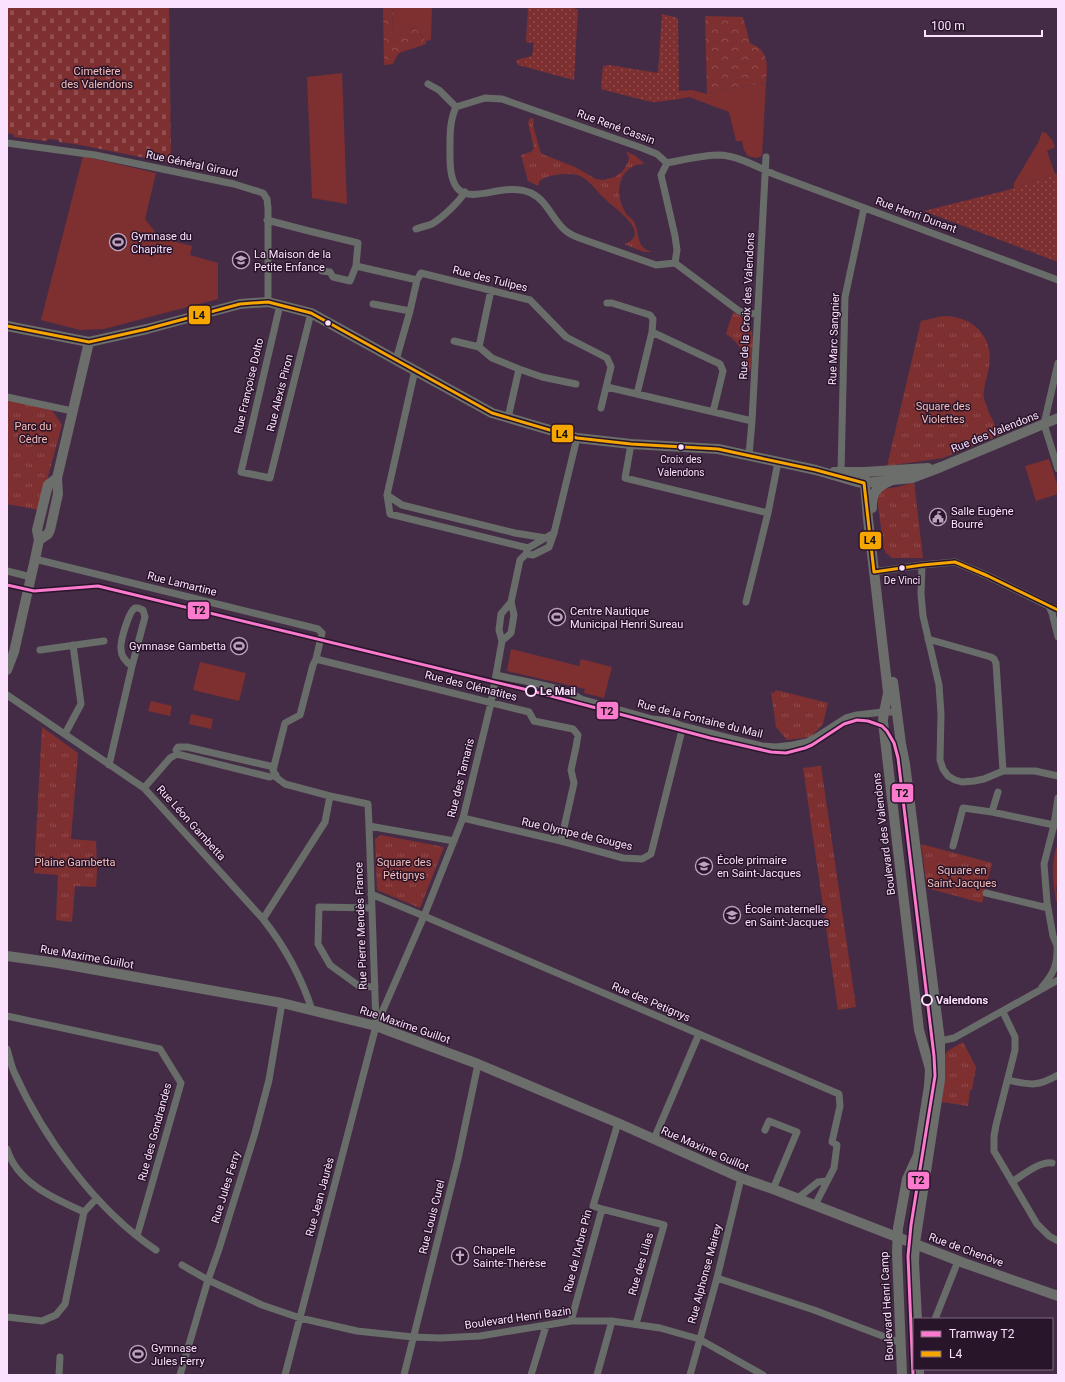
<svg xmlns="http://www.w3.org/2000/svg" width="1065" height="1382" font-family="Roboto,sans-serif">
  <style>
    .grass { fill: #7e2f30 }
    .forest { fill: url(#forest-crowns) }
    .cemetery { fill: url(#cemetery-stones) }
    .park { fill: url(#park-tufts) }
    .garden { fill: url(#garden-dots) }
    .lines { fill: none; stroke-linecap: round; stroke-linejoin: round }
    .street { stroke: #696d69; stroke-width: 7 }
    .secondary { stroke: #6b6e6b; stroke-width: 10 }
    .bus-1-casing { stroke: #29152a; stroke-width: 6 }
    .bus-1 { stroke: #f7a600; stroke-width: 3 }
    .tram-1-casing { stroke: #29152a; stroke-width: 6 }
    .tram-1 { stroke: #fb7ace; stroke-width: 3 }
    .bus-dot { fill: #fce1fe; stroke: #29152a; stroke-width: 1.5 }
    .stop-dot { fill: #29152a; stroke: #fce1fe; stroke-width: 2 }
    .labels { text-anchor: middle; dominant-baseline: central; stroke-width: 3; stroke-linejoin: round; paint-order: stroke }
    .bus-label { font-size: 10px; fill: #fce1fe; stroke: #29152a }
    .park-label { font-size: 11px; fill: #f5bdb7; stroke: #29152a }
    .street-label { font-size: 11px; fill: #fce1fe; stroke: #29152a }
    .poi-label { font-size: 11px; fill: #fce1fe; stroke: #29152a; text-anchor: start }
    .stop-label { font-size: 11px; font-weight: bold; fill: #fce1fe; stroke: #29152a; text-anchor: start }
    .line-badge { stroke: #29152a; stroke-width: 1.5 }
    .pale-badge-label { font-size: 11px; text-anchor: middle; font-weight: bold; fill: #111 }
  </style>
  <defs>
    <pattern id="forest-crowns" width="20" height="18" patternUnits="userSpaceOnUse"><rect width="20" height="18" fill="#7e2f30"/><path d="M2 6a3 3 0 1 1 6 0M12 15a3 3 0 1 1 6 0" fill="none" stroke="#914d4f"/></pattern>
    <pattern id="cemetery-stones" width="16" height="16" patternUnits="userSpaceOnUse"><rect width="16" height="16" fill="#7e2f30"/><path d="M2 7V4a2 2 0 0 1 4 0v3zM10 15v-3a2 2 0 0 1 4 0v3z" fill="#914d4f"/></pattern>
    <pattern id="park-tufts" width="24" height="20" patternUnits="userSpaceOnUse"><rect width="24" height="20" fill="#7e2f30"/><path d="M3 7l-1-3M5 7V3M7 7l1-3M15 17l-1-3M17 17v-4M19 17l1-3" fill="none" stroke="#914d4f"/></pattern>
    <pattern id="garden-dots" width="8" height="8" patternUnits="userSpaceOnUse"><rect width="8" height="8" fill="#7e2f30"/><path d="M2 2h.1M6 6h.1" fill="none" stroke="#914d4f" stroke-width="1.8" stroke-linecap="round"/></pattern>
  </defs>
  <rect width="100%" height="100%" fill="#452c46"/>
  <path class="grass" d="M393 7H432L431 40 426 41 416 29 413 27 411 32H401L395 36 392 34Z
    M342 73 347 204 312 198 307 77Z
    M766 83 762 156 756 158 748 156 744 150 742 141H736L729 112 689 97 679 99V91L692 90 707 94 719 90Z
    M1042 132 1046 133 1052 140 1055 147 1047 151 1055 174 1014 188V183L1038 143Z
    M83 156 156 173 145 219 160 238 192 246 190 255 218 263V299L104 329 80 330 41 320Z
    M1049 459 1058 487V494L1036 501 1025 466Z
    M511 649 579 666 581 659 612 667 604 698 584 693 585 689 507 671Z
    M200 662 246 673 239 701 193 690Z
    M151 701 172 706 170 716 148 711Z
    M191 714 213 719 211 729 189 724Z
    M1058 843V886L1056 887 1058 902 1056 901C1053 881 1050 863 1058 843Z"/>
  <path class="forest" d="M383 7H393L392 34 395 36 401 32H411L413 27 416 29 426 41V44C417 48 407 49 398 54L393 64 384 65Z
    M705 16 743 17 750 43C753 45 757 46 759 48 769 56 767 71 766 83L719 90 707 94Z"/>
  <path class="cemetery" d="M7 7H169L171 163 75 144 59 142V140L48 139 47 141 14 137 13 134 7 133Z"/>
  <path class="park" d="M530 118 534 119 533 125 540 151 542 154 575 167 596 179 602 180 615 177 623 171 628 162 629 157 626 152C634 154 639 158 644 164 636 164 630 167 625 173 615 186 619 203 627 215 630 218 634 220 635 224 640 237 636 247 652 252H644L624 244C654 234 614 208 605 199 597 192 591 181 580 176 572 172 545 174 539 182V186L528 181 521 155 531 152 534 148 528 123Z
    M733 312C736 314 741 316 744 318 758 331 752 356 750 373 745 354 742 345 726 334Z
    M943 316C973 316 994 336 989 367 988 375 982 391 984 398 986 408 995 425 1000 435L943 458 887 466 921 321Z
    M7 400 52 410 62 425 39 510 7 504Z
    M914 482 923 558H892L886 553 884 549 877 498 883 489 898 487Z
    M776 690 828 703 823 724 811 737 787 740 776 727 771 692 774 693Z
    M42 727 78 753 71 839 96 841 97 870 96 887 75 886 72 922 56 920 58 875 34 873Z
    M821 766 856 1007 838 1010 803 768Z
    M381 835 444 847 420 908 377 890 375 839Z
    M921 844 992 863 982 903 927 888Z
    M963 1042 976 1067 972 1090H970L968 1106 942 1102 945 1054 949 1050Z"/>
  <path class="garden" d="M528 7H572L578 10 574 80 518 65 516 60 532 56 534 43 526 42Z
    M662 14 678 18 679 99 655 102 647 101 601 89 603 66 609 65 658 73Z
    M1058 173V262L924 211 1008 190Z"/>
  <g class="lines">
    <path class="street" d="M428 84 439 90 456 107
      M456 107 485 98 502 99 642 148 657 154 667 163C683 160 702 155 720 155 739 156 759 168 776 175L1058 280
      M456 107C449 122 450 139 450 155 449 225 496 177 531 193 548 201 552 220 566 231 571 235 576 237 582 239L656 265 675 263 739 311 745 313 757 314
      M7 143 95 155 234 184 263 193 267 199 268 208V302
      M667 163 661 175 675 236 677 250 675 263
      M267 220 305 230 358 243 356 266 350 281 333 277 330 272 322 271
      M416 229C421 227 427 226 432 224 442 218 459 202 465 192
      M356 266 417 280 410 311 396 360
      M417 280 421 273 530 300 566 337 607 358 611 367 601 408
      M491 290 479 347 492 358 519 369 508 418
      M607 303H612L650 315 653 319 652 332 637 394
      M373 304 410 311
      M280 305 241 472 270 478 311 313
      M652 332 720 364 723 371 713 412
      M454 341 479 347
      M1058 363 1044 424 1058 469
      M519 369 542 377 576 384
      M415 370 387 495 390 514 528 548
      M607 387 752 421
      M7 397 72 411
      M631 444 625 478 768 513
      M749 455 752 421 766 157
      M841 472 845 297 864 208
      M387 495 402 505 515 533 546 538
      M526 554 533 555 549 547 554 533 577 438
      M35 559 318 629 322 633 316 659 313 665 300 715 285 723 273 770 277 778 285 784 330 796 368 804 369 826 454 841
      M922 565 921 594 923 616 939 685 941 714 940 760 943 769 948 776 955 780 962 782 974 781 984 779 1003 771H1035L1058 776
      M7 571 31 577
      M874 572 922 565 955 562 988 576 1049 606 1058 610
      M746 602 768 513 778 462
      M1049 606 1052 613 1058 637
      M135 608H138L143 610 145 617 132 666C126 662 121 657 121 649 120 641 129 611 135 608Z
      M928 639 991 657 994 659 996 663 1003 771
      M502 641 511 633 514 615 511 602
      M40 650 104 641
      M316 659 529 712 534 721 573 729 578 735 576 747 571 770 574 783 561 841
      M496 675C521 681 560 686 581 699L652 719 669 721 683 726 729 738 762 746 776 747 793 745 807 742 815 738 846 718 857 715 883 712H897
      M7 695 144 788 263 919C285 947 301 976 312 1010
      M65 734 81 704 73 645
      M177 754 176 750 178 747H187L274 767
      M109 765 132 666
      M144 788 170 758 177 754 270 777 276 775
      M1058 798 1054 825 1044 864 1047 902 1053 936 1058 948
      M992 812 998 792
      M463 818 561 841 623 858 642 859 651 854 683 726
      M369 826 376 1023
      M953 846 963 808 992 812 1054 825
      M986 893 1048 908
      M371 894 424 916 839 1094 840 1106 832 1142 837 1145 834 1168 815 1205
      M372 908 319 907 318 944 330 965 359 986 375 987
      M263 919 325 822 330 796
      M1042 987C1054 973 1058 964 1057 945
      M1003 1012 1015 1037V1050L996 1125 994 1136V1151L1037 1224 1049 1236 1058 1241
      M7 1016 160 1049 181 1083 137 1236
      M940 1041 954 1038 1058 980
      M7 1049C9 1056 11 1065 14 1072 43 1137 96 1210 156 1250
      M1008 1080C1031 1085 1037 1087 1058 1075
      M765 1130 769 1121 797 1132 773 1189
      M654 1139 699 1034
      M7 1149C17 1183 55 1199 84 1212
      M1012 1182C1023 1175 1040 1161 1052 1163
      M798 1198 818 1182 827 1181
      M602 1209 664 1225 636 1324
      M182 1265 208 1280 262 1305 300 1318 357 1331 413 1337 440 1338 480 1336 571 1321H612L660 1328 699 1339 763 1375
      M717 1278 814 1310 901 1343
      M7 1317 42 1321 56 1315 65 1304 84 1212 96 1199
      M935 1319 958 1261
      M571 1321 602 1209 593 1206 618 1123
      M59 1375 60 1357
      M180 1375 208 1280 219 1249 255 1133 269 1080 282 1003
      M285 1375 376 1026 424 916 463 818 491 703 502 641 499 630 501 614 511 602 520 560 526 554 528 548 554 533
      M404 1375 458 1159 478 1064
      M531 1375 546 1326
      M597 1375 612 1321
      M690 1375 717 1278 741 1178"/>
    <path class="secondary" d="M7 326 89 342 147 329 240 304 268 302 311 313 492 413 577 438 631 444 718 449 816 470 857 482 864 483 912 478 941 467 1058 418
      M834 472H864L928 468
      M864 472 868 519 888 692C887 702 883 711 883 722L919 1030 930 1069 929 1086 918 1155 907 1179 898 1228 897 1252 902 1375
      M872 508C871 494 877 486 890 481
      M39 540 48 534 50 530 58 494 57 478 89 342
      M7 670 14 652 35 559 39 540 37 530 48 485 57 478
      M893 682 901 744 905 764 940 1041V1080L915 1243 914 1262 917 1319
      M7 956 57 963 282 1003 376 1026 478 1064 618 1123 741 1178 773 1189 964 1263 1058 1296
      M919 1369V1375"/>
    <g class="bus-1-casing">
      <path id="bus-1" d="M7 326 89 342 147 329 240 304 268 302 311 313 492 413 577 438 631 444 718 449 816 470 864 483 874 572 922 565 955 562 988 576 1058 610"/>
    </g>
    <use href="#bus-1" class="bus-1"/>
    <g class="tram-1-casing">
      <path id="tram-1" d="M7 585 34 591 98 586 532 691 710 738 771 752 786 753 805 748 812 745 844 724 857 720 868 721 882 726 887 731 894 743 898 758 934 1056 935 1076 911 1225 908 1256 913 1375"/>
    </g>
    <use href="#tram-1" class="tram-1"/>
  </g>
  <defs>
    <g id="stadium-ring" transform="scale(0.9)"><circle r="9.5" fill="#29152a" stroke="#bca2be" stroke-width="1.5"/><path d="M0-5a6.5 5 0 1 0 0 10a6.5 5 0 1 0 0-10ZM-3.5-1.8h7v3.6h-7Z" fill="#bca2be"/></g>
    <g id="school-ring" transform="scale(0.9)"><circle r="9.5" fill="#29152a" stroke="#bca2be" stroke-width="1.5"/><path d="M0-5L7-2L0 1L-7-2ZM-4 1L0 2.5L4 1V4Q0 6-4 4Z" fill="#bca2be"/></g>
    <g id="civic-ring" transform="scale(0.9)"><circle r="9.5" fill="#29152a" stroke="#bca2be" stroke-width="1.5"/><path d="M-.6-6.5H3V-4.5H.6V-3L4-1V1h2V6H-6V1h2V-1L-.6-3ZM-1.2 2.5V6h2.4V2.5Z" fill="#bca2be"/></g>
    <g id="church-ring" transform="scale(0.9)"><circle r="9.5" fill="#29152a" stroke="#bca2be" stroke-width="1.5"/><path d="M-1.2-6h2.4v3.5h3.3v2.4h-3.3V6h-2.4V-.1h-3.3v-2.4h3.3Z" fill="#bca2be"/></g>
  </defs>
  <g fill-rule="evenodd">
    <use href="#stadium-ring" x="118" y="242"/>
    <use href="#school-ring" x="241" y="260"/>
    <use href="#civic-ring" x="938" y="517"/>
    <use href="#stadium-ring" x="557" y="617"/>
    <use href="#stadium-ring" x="239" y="646"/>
    <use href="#school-ring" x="704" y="866"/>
    <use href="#school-ring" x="732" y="915"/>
    <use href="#church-ring" x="460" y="1256"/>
    <use href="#stadium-ring" x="138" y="1354"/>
  </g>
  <g class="bus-dot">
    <circle cx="328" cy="323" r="3.5"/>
    <circle cx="681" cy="447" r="3.5"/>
    <circle cx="902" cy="568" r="3.5"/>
  </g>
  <g class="stop-dot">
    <circle cx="531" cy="691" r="5"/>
    <circle cx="927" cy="1000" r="5"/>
  </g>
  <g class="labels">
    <g class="bus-label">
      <text x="681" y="459">Croix des<tspan x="681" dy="13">Valendons</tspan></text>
      <text x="902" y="580">De Vinci</text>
    </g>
    <g class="park-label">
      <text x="97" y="71">Cimetière<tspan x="97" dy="13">des Valendons</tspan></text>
      <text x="943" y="406">Square des<tspan x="943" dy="13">Violettes</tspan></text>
      <text x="33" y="426">Parc du<tspan x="33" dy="13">Cèdre</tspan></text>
      <text x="75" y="862">Plaine Gambetta</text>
      <text x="404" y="862">Square des<tspan x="404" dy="13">Pétignys</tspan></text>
      <text x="962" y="870">Square en<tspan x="962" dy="13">Saint-Jacques</tspan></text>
    </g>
    <g class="street-label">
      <text transform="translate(616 127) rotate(20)">Rue René Cassin</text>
      <text transform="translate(192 164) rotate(12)">Rue Général Giraud</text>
      <text transform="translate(916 215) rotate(20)">Rue Henri Dunant</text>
      <text transform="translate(490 279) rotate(14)">Rue des Tulipes</text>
      <text transform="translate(747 306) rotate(-87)">Rue de la Croix des Valendons</text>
      <text transform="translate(834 339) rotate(-88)">Rue Marc Sangnier</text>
      <text transform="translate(249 386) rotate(-77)">Rue Françoise Dolto</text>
      <text transform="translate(280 393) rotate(-76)">Rue Alexis Piron</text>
      <text transform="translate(995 432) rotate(-22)">Rue des Valendons</text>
      <text transform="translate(182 584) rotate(14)">Rue Lamartine</text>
      <text transform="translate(471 686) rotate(14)">Rue des Clématites</text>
      <text transform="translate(700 719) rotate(14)">Rue de la Fontaine du Mail</text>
      <text transform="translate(461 778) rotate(-76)">Rue des Tamaris</text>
      <text transform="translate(191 823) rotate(48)">Rue Léon Gambetta</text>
      <text transform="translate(577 834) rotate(13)">Rue Olympe de Gouges</text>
      <text transform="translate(884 834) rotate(-97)">Boulevard des Valendons</text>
      <text transform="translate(361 926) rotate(-92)">Rue Pierre Mendès France</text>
      <text transform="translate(87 957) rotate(10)">Rue Maxime Guillot</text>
      <text transform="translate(651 1002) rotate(23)">Rue des Petignys</text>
      <text transform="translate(405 1025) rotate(19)">Rue Maxime Guillot</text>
      <text transform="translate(155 1132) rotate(-75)">Rue des Gondrandes</text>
      <text transform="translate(705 1149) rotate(24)">Rue Maxime Guillot</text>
      <text transform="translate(226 1187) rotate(-73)">Rue Jules Ferry</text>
      <text transform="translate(320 1197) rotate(-75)">Rue Jean Jaurès</text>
      <text transform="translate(432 1217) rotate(-76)">Rue Louis Curel</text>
      <text transform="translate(966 1250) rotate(20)">Rue de Chenôve</text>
      <text transform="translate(578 1251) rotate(-76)">Rue de l'Arbre Pin</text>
      <text transform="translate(641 1264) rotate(-74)">Rue des Lilas</text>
      <text transform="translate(705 1274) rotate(-75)">Rue Alphonse Mairey</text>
      <text transform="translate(887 1306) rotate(-93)">Boulevard Henri Camp</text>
      <text transform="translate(518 1318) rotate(-8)">Boulevard Henri Bazin</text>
    </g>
    <g class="poi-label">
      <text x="131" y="236">Gymnase du<tspan x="131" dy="13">Chapitre</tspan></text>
      <text x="254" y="254">La Maison de la<tspan x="254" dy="13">Petite Enfance</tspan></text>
      <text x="951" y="511">Salle Eugène<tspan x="951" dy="13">Bourré</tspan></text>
      <text x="570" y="611">Centre Nautique<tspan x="570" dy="13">Municipal Henri Sureau</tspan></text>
      <text x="226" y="646" text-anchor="end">Gymnase Gambetta</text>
      <text x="717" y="860">École primaire<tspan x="717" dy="13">en Saint-Jacques</tspan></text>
      <text x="745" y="909">École maternelle<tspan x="745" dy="13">en Saint-Jacques</tspan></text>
      <text x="473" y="1250">Chapelle<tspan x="473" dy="13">Sainte-Thérèse</tspan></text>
      <text x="151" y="1348">Gymnase<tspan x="151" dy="13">Jules Ferry</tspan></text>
    </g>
    <g class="stop-label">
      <text x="540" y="691">Le Mail</text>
      <text x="936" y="1000">Valendons</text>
    </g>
  </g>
  <g class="line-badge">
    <rect x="188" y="305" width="23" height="20" rx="4" fill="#f7a600"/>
    <rect x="551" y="424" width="23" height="19" rx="4" fill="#f7a600"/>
    <rect x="859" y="531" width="23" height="19" rx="4" fill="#f7a600"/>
    <rect x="187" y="601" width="23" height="19" rx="4" fill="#fb7ace"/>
    <rect x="596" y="701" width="23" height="19" rx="4" fill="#fb7ace"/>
    <rect x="891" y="783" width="23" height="20" rx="4" fill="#fb7ace"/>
    <rect x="907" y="1171" width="23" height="19" rx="4" fill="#fb7ace"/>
  </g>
  <g class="pale-badge-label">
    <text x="199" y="319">L4</text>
    <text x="562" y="438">L4</text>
    <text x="870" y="544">L4</text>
    <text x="199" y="614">T2</text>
    <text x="607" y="715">T2</text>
    <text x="902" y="797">T2</text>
    <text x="918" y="1184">T2</text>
  </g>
  <rect width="1065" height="1382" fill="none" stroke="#fce1fe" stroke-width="16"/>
  <rect x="913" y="1318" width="140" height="52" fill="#29152a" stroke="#7d677f"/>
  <rect x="921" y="1331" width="20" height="6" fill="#fb7ace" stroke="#7d677f"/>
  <text x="949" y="1338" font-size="12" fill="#fce1fe">Tramway T2</text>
  <rect x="921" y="1351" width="20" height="6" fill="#f7a600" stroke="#7d677f"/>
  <text x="949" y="1358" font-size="12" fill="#fce1fe">L4</text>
  <path d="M925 30v6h117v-6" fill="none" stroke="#fce1fe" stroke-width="2"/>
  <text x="931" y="30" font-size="12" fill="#fce1fe" stroke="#29152a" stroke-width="3" paint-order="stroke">100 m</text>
</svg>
